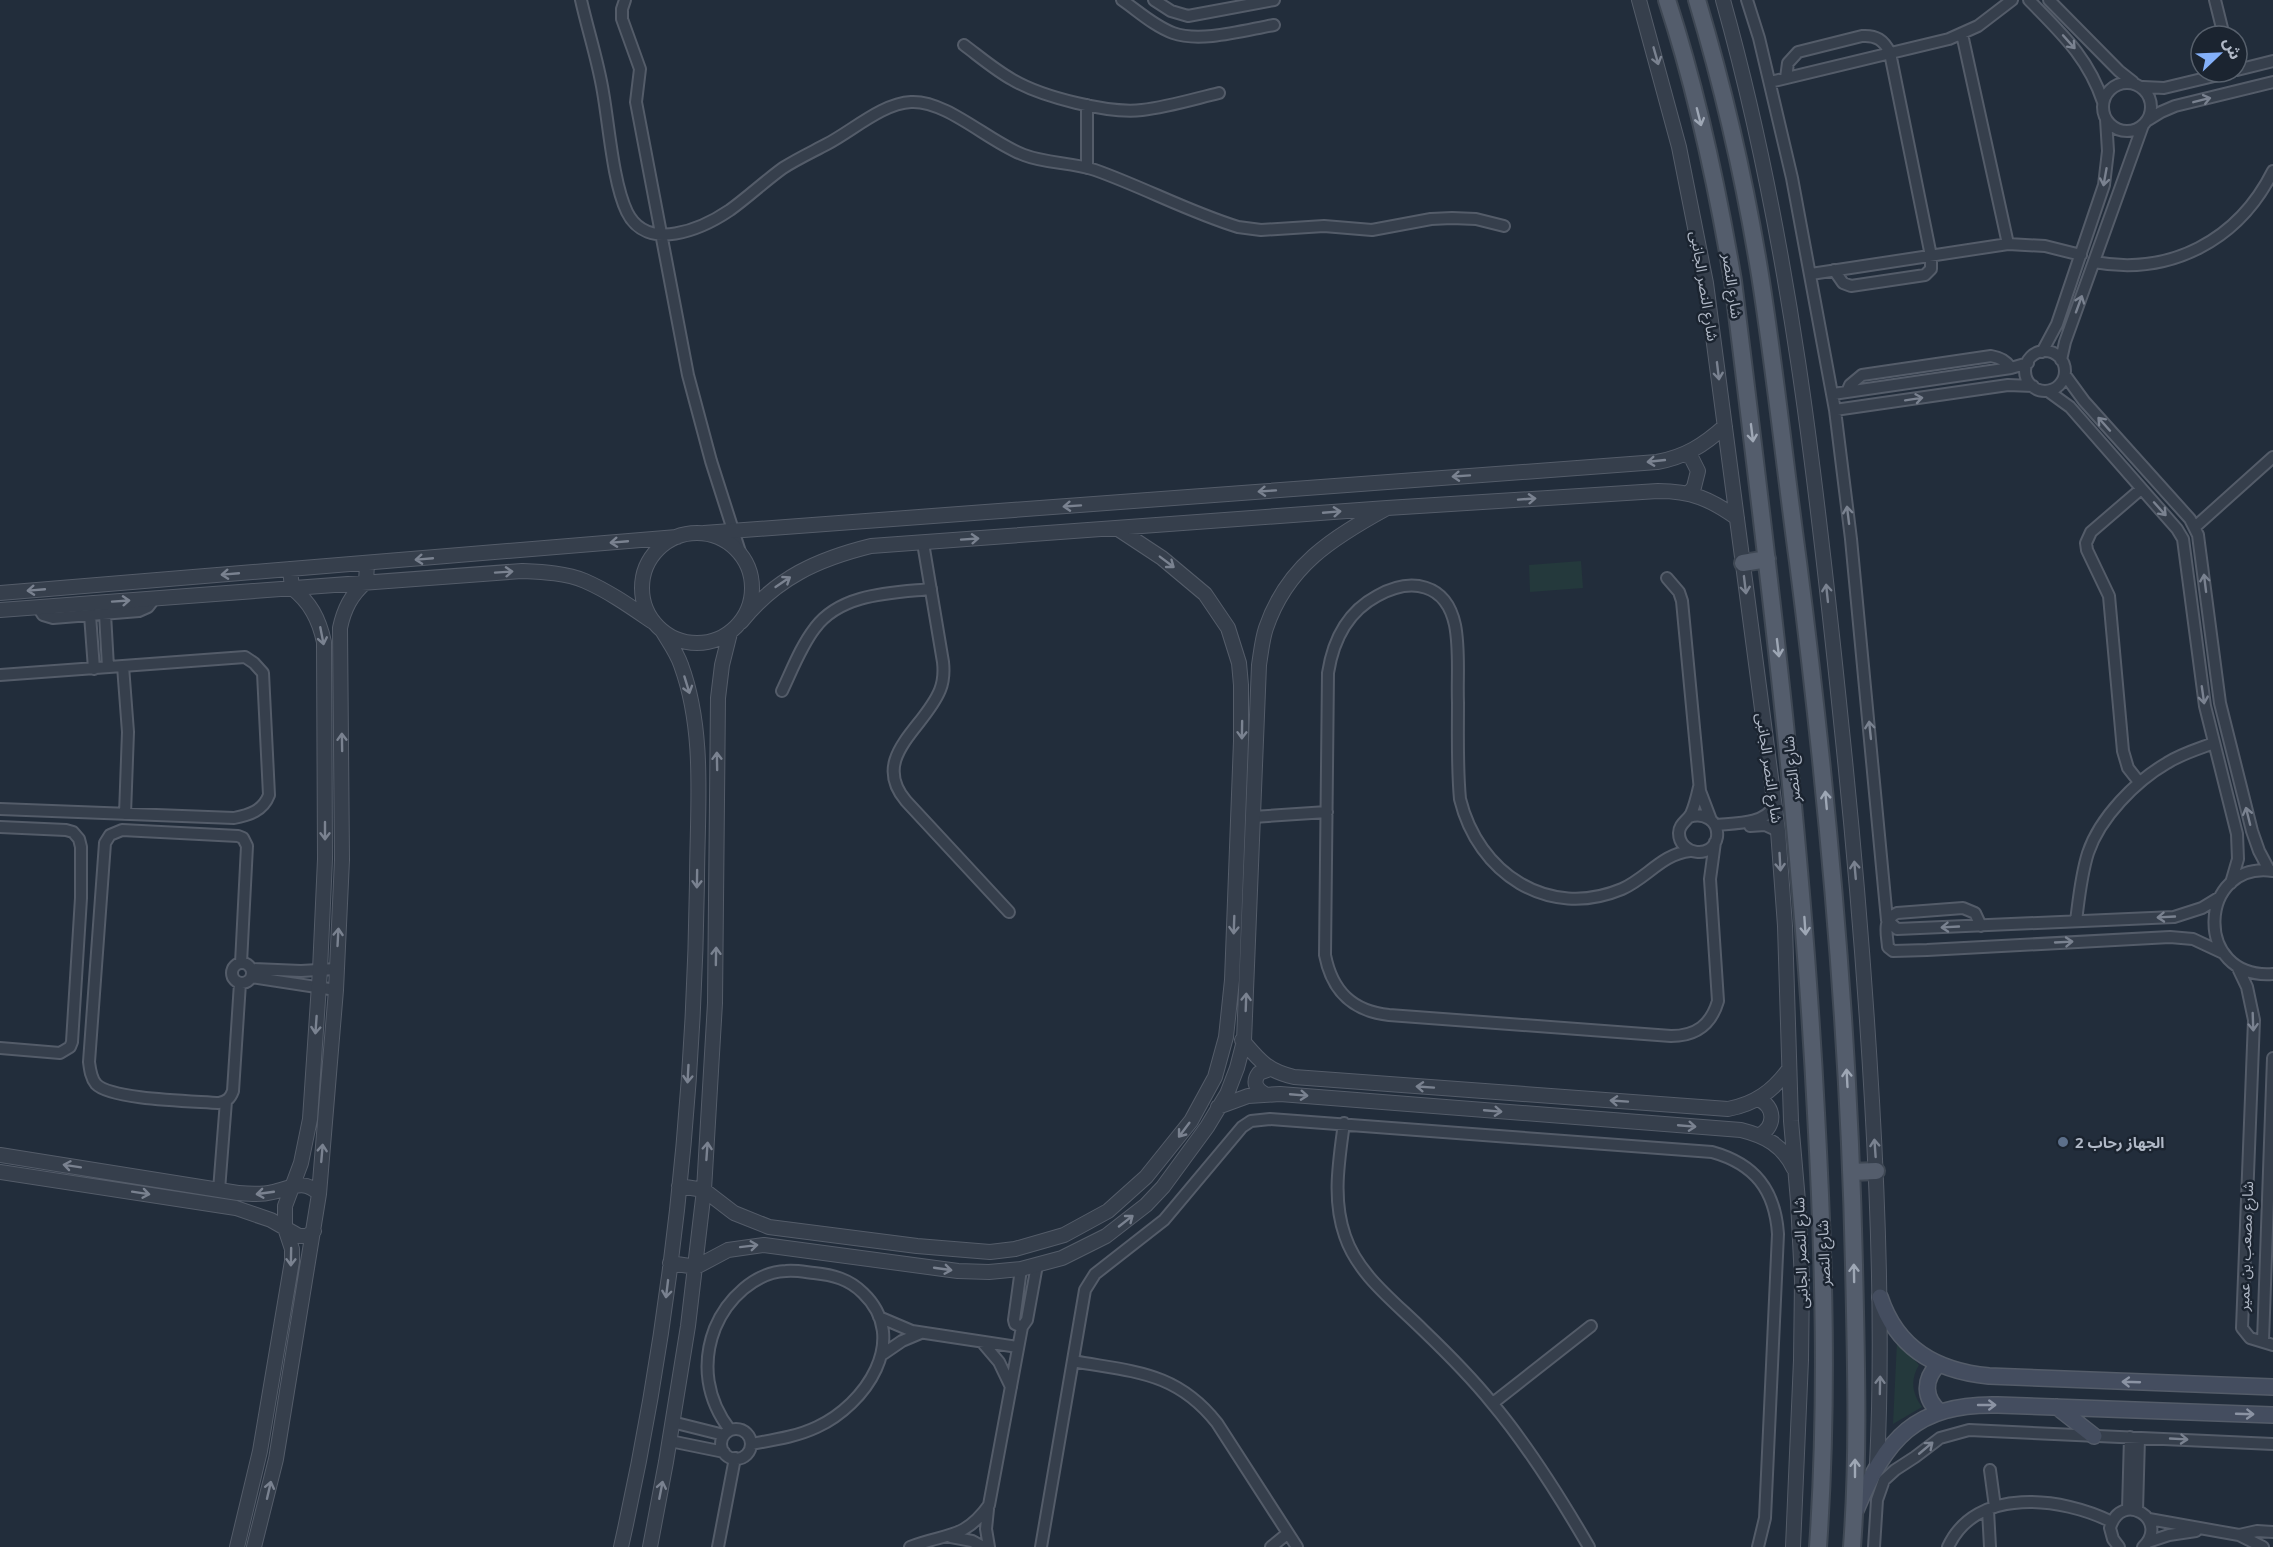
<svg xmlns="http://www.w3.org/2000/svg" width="2273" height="1547" font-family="'Noto Sans','Noto Sans Arabic',sans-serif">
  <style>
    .green { fill: #24393c }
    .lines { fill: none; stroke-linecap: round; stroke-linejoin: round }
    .minor-casing { stroke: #545c69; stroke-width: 14 }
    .tertiary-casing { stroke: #545c69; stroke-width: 16 }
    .secondary-casing { stroke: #545c69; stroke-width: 18 }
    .primary-casing { stroke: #3f4854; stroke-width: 20 }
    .minor { stroke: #363f4c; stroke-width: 10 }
    .tertiary { stroke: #363f4c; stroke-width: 14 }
    .secondary { stroke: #444d5f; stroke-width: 15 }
    .primary { stroke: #545d6c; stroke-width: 16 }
    .oneway { stroke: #7a8290 }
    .oneway2 { stroke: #9ea7b5 }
    .oneway3 { stroke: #8b93a3 }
    .service-dot { fill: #5c6f8a; stroke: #1b2430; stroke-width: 2 }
    .labels { text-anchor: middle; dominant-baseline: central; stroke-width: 5; stroke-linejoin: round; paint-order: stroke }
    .street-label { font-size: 15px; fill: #b1b9c7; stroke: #1b2430 }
    .poi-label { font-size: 15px; font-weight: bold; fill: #b1b9c7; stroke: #1b2430; text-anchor: start }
  </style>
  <rect width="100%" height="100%" fill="#222d3b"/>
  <path class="green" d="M1581 561 1583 588 1530 592 1529 565Z
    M1897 1341 1919 1365C1910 1380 1912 1393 1922 1407L1893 1424Z"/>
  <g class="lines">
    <g class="minor-casing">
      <path id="minor" d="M581 0C588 31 598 61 603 92 609 126 613 183 627 212 647 253 702 229 730 210 748 197 765 181 783 168 797 159 812 152 827 144 852 131 883 103 911 102 947 100 990 143 1024 155 1047 164 1072 162 1095 170 1143 187 1189 212 1238 227L1261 230 1324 226 1372 230 1431 219 1452 218 1476 219 1504 226
        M625 0 622 9V19L640 69 636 102 688 375 711 461 741 555
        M1122 0C1138 11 1154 26 1173 33 1201 43 1245 30 1274 25
        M1154 0 1171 11 1188 16 1274 0
        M1747 0 1759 38 1792 178 1835 410 1851 539 1887 920 1897 929 2174 917 2202 908 2220 897
        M2029 0C2061 33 2088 57 2103 102
        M2049 0 2119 71 2133 82
        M2215 0 2224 36
        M1962 34 2008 244
        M964 45C980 57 995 70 1013 80 1042 97 1109 114 1142 110 1168 107 1194 99 1219 93
        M2237 70 2273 61
        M1786 78 1788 63 1798 52 1862 36C1876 35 1884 40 1890 53L1931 256V269L1925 275 1851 286 1843 283 1834 270
        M1770 82 1949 39 1978 26 2012 0
        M2103 107a24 24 0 1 1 48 0a24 24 0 1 1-48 0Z
        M2143 87 2164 88 2231 72
        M1087 105V168
        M2148 120 2161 112 2175 106 2273 82
        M2094 262C2170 276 2238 241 2273 171
        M1811 274 2008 244 2045 246 2081 255
        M2025 371a20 20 0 1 1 40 0a20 20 0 1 1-40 0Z
        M2042 352 2057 324 2104 185 2108 151 2106 119
        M2061 360 2065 342 2143 125
        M2065 375 2084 401 2190 519 2198 535 2199 543 2220 703 2252 831 2259 851 2269 870
        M2048 391 2070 407 2177 529 2183 539 2205 706 2237 834 2238 859 2231 883
        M1847 392 1850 385 1862 375 1991 356C2001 358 2006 361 2011 368
        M1833 394 2011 368 2028 363
        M1835 410 2008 385 2033 386
        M2195 527 2273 457
        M923 543 943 662C944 671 944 680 940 690 925 728 869 757 906 801L1009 912
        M1667 578 1679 592 1682 601 1700 791 1711 820
        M38 607 43 615 53 618 139 611 148 607 155 598
        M105 614 108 667
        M90 615 94 669
        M123 666 128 732 125 814
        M0 675 245 657 254 663 263 673 269 795C263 811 249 815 234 818L0 809
        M782 691C792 670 801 646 815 628 841 593 892 593 931 589
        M2139 782 2128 768 2123 751 2109 596 2087 550 2086 543 2091 532 2141 489
        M1253 817 1327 812
        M1689 817C1703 812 1719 820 1717 837 1713 860 1679 855 1679 833 1679 824 1687 821 1691 814 1695 805 1697 796 1699 787
        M1715 825C1734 823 1764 825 1774 806
        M1750 826 1765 825 1778 831
        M0 827 66 830 73 832 79 839 81 847V898L72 1042 70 1047 60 1053 0 1048
        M1690 851C1662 854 1647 878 1622 889 1548 920 1478 873 1460 799 1457 767 1458 735 1458 703 1457 678 1460 650 1455 625 1446 583 1411 577 1377 596 1347 612 1333 641 1328 673L1325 955C1332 991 1352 1011 1389 1015L1671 1036C1696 1036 1711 1025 1718 1001L1710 879 1715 842
        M2273 871C2198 860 2192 980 2273 974
        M2076 921C2079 898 2081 875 2088 853 2100 817 2136 781 2167 763 2181 754 2198 749 2214 743
        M1981 926 1975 913 1963 908 1897 913C1882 920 1887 933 1888 947L1893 951 1927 950 2170 937 2193 939 2223 953
        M232 973a10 10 0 1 1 20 0a10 10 0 1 1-20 0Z
        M2237 966 2247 987 2254 1020 2242 1328 2250 1338 2273 1345
        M251 969 301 971 336 969
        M251 977 336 990
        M240 983 233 1091C230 1099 227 1101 219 1103 195 1101 111 1100 96 1084 91 1078 90 1070 89 1062L105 843 110 835 122 830 238 836 243 838 247 846 241 963
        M1344 1123C1339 1161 1332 1199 1345 1236 1358 1275 1395 1302 1423 1330 1447 1353 1471 1377 1492 1403 1529 1447 1560 1497 1589 1547
        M219 1190 226 1101
        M1021 1269 1014 1320 1015 1324 1022 1327 1027 1320 1037 1265
        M879 1317 912 1331 1018 1347
        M2263 1341 2273 1058
        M982 1342 999 1362 1011 1387
        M883 1354 902 1341 921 1333
        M1073 1361C1133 1372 1176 1371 1217 1423L1297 1547
        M1493 1403 1591 1326
        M672 1422 724 1435
        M721 1444a15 15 0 1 1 30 0a15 15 0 1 1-30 0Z
        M730 1430C707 1400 701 1364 715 1328 727 1299 755 1272 786 1271 795 1270 805 1272 814 1273 833 1275 849 1279 863 1293 911 1339 865 1405 817 1427 796 1437 773 1440 751 1444
        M670 1441 724 1452
        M1990 1470 1995 1507
        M988 1509 986 1529 989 1547
        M2128 1509 2130 1437
        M1988 1510 1990 1547
        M2137 1511 2139 1438
        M2149 1519 2239 1535 2263 1547
        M2239 1535 2257 1531 2273 1532
        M951 1537 972 1541 983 1547
        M2148 1542 2169 1535 2196 1531
        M718 1547 735 1458
        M910 1547C946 1533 964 1540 989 1505L1022 1327
        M1041 1547 1085 1290 1095 1274 1164 1220 1242 1127 1251 1121 1270 1119 1712 1152C1755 1164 1775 1190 1778 1234L1765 1518 1758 1547
        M1271 1547 1287 1534
        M1874 1547 1877 1500 1884 1480 1895 1470 1915 1457 1940 1438 1969 1430 2273 1444
        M1948 1547C1976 1486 2062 1497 2112 1522
        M2119 1547 2113 1539 2110 1528C2121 1489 2171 1520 2143 1547"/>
    </g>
    <g class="tertiary-casing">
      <path id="tertiary" d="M1639 0 1679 147 1706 283 1778 831 1785 926 1791 1121 1798 1201 1802 1280 1801 1360 1793 1547
        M1723 0C1790 239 1817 485 1842 731 1855 855 1865 978 1872 1101 1879 1223 1883 1343 1877 1465
        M1685 455 1691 457 1698 471 1694 487 1689 493
        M642 588a55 55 0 1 1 110 0a55 55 0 1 1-110 0Z
        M704 533 1657 462C1685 457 1704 445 1725 426
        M0 593 677 537
        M0 610 522 571C543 572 566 573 585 581 610 592 631 607 653 622
        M741 622C776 578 818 559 871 546L1387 508 1658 491C1692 491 1710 499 1737 518
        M1242 1040C1259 1060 1267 1071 1294 1077L1728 1109C1755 1104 1773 1091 1789 1069
        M1263 1093C1255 1088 1253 1081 1259 1073L1270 1069
        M1758 1099C1775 1106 1776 1126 1760 1135
        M1218 1107 1248 1096 1280 1094 1741 1130C1765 1136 1783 1145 1794 1169
        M0 1155 238 1193C250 1194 261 1195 273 1192 291 1188 304 1178 319 1194
        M0 1172 236 1208 271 1220 299 1236H307L314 1231
        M679 1186 704 1190 734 1213 769 1227 917 1246 990 1252 1015 1249 1064 1235 1108 1211 1146 1177 1191 1121 1215 1077 1226 1037 1232 980 1241 741V685L1239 663 1228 628 1205 594 1162 558 1118 529
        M670 1263 696 1267 728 1250 764 1245 958 1271 989 1272 1021 1269 1062 1258 1106 1236 1146 1205 1163 1187 1207 1127 1227 1094 1237 1068 1244 1041 1259 665C1261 653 1262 640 1266 628 1287 566 1332 538 1387 508
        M237 1547 260 1451 292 1261V1249L285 1228V1206L301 1163 310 1119 320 970 325 859 324 642C319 619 310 602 292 588L290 569
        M254 1547 276 1459 319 1194 336 990 342 860 340 628C344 609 351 595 366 582L367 564
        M621 1547C670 1329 694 1105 697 882 697 810 706 733 681 665 677 653 669 642 663 632
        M650 1547 666 1462 688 1326 704 1190 715 1003 718 698 722 665 730 633"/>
    </g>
    <g class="secondary-casing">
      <path id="secondary" d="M1880 1297C1897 1349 1937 1371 1989 1376L2273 1387
        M1938 1365C1923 1380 1924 1399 1940 1412
        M2057 1407 2094 1436
        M1856 1510C1886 1439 1915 1403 1998 1405L2273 1415"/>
    </g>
    <g class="primary-casing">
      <path id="primary" d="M1667 0C1697 91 1717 186 1733 281 1767 558 1802 834 1816 1113 1824 1258 1828 1402 1818 1547
        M1697 0C1724 90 1745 182 1760 275 1775 370 1785 467 1798 562 1828 796 1849 1030 1854 1265 1856 1359 1859 1454 1852 1547
        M1743 563 1767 559
        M1851 1172 1876 1171"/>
    </g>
    <use href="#minor" class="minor"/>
    <use href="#tertiary" class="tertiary"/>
    <use href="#secondary" class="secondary"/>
    <use href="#primary" class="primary"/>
  </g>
  <defs><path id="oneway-shaft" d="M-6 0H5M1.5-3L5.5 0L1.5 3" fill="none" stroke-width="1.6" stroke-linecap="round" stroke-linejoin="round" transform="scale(1.5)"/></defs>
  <g class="oneway">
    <use href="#oneway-shaft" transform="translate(2069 42) rotate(48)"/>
    <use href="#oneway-shaft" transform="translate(1656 56) rotate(74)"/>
    <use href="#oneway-shaft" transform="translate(2202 100) rotate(-14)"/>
    <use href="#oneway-shaft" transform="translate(2105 177) rotate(100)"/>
    <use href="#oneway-shaft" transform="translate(2079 304) rotate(-70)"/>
    <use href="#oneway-shaft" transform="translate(1718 371) rotate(83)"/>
    <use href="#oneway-shaft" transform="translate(1914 399) rotate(-9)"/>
    <use href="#oneway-shaft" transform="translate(2104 424) rotate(-132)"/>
    <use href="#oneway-shaft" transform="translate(1656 461) rotate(174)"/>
    <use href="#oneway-shaft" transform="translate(1461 476) rotate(176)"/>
    <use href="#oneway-shaft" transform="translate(1267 491) rotate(176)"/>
    <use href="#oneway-shaft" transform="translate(1527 499) rotate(-4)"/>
    <use href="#oneway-shaft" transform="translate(1072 506) rotate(176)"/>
    <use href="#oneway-shaft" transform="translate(2160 509) rotate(48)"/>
    <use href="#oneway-shaft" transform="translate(1332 512) rotate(-5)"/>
    <use href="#oneway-shaft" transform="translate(1848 515) rotate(-97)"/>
    <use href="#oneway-shaft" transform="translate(970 539) rotate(-4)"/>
    <use href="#oneway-shaft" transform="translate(619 542) rotate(175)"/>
    <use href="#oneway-shaft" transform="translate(424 559) rotate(175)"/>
    <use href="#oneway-shaft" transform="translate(1167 562) rotate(37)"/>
    <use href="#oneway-shaft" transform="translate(504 572) rotate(-4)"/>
    <use href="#oneway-shaft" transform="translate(230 574) rotate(175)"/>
    <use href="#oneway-shaft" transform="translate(783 582) rotate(-34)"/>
    <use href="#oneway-shaft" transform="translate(2205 583) rotate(-97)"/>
    <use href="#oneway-shaft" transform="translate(1745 585) rotate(83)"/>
    <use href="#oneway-shaft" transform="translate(36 590) rotate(175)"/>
    <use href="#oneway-shaft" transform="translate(1827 593) rotate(-96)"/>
    <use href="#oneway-shaft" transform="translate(121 601) rotate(-4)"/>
    <use href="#oneway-shaft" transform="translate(322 636) rotate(79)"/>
    <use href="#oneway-shaft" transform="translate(687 685) rotate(73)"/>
    <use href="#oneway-shaft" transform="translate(2203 695) rotate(82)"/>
    <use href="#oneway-shaft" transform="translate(1242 730) rotate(91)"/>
    <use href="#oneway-shaft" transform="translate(1870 730) rotate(-96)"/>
    <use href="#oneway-shaft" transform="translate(342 742) rotate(-91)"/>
    <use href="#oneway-shaft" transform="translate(717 761) rotate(-91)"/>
    <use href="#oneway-shaft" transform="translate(2248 816) rotate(-104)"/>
    <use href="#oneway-shaft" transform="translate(325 831) rotate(90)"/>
    <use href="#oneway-shaft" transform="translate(1780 862) rotate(87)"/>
    <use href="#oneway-shaft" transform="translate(1855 870) rotate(-95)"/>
    <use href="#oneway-shaft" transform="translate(697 879) rotate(91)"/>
    <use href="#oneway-shaft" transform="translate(2166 917) rotate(177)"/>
    <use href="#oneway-shaft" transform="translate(1234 925) rotate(92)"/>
    <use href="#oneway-shaft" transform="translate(1950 927) rotate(177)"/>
    <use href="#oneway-shaft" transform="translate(338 937) rotate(-87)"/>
    <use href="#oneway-shaft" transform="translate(2064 942) rotate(-3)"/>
    <use href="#oneway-shaft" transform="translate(716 956) rotate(-89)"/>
    <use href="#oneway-shaft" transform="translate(1246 1002) rotate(-88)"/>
    <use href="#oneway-shaft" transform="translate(2253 1022) rotate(88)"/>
    <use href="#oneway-shaft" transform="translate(316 1025) rotate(94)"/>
    <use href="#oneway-shaft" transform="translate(688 1074) rotate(93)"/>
    <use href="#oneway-shaft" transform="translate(1425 1087) rotate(-176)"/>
    <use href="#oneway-shaft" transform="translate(1299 1095) rotate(5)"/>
    <use href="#oneway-shaft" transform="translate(1619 1101) rotate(-176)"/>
    <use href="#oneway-shaft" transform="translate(1493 1111) rotate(5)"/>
    <use href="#oneway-shaft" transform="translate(1687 1126) rotate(5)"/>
    <use href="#oneway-shaft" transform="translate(1184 1130) rotate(127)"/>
    <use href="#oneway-shaft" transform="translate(1875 1148) rotate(-94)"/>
    <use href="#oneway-shaft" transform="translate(707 1151) rotate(-86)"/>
    <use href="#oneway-shaft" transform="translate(322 1153) rotate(-85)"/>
    <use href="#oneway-shaft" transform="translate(72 1166) rotate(-171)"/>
    <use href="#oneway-shaft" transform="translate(141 1193) rotate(9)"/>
    <use href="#oneway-shaft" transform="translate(265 1193) rotate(172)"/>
    <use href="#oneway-shaft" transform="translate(1126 1221) rotate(-38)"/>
    <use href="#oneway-shaft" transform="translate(749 1246) rotate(-7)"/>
    <use href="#oneway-shaft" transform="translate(291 1257) rotate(91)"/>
    <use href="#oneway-shaft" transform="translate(943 1269) rotate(8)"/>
    <use href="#oneway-shaft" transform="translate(667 1289) rotate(97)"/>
    <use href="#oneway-shaft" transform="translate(1880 1385) rotate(-89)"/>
    <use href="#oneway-shaft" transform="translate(2179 1439) rotate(3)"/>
    <use href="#oneway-shaft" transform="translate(1926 1448) rotate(-40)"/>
    <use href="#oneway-shaft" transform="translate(269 1490) rotate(-77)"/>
    <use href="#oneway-shaft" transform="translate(661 1490) rotate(-79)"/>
  </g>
  <g class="oneway2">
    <use href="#oneway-shaft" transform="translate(1699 117) rotate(76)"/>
    <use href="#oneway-shaft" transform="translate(1752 433) rotate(83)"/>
    <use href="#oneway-shaft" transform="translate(1778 648) rotate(83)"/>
    <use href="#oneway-shaft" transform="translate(1826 800) rotate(-95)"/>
    <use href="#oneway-shaft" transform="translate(1805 926) rotate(86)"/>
    <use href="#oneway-shaft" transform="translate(1847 1078) rotate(-93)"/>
    <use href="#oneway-shaft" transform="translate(1854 1273) rotate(-91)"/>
    <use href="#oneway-shaft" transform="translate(1855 1468) rotate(-90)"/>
  </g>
  <g class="oneway3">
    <use href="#oneway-shaft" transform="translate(2131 1382) rotate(-178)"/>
    <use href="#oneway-shaft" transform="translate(1987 1405)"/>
    <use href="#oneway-shaft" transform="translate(2245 1414) rotate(2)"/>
  </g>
  <circle class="service-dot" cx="2063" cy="1142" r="6"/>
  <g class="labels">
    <g class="street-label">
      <text transform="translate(1705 286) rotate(81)">شارع النصر الجانبى</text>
      <text transform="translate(1733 286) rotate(82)">شارع النصر</text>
      <text transform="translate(1770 768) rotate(82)">شارع النصر الجانبى</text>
      <text transform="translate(1791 769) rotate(-96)">شارع النصر</text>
      <text transform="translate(2245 1246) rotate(-88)">شارع مصعب بن عمير</text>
      <text transform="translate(1800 1253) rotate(-92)">شارع النصر الجانبى</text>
      <text transform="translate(1823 1253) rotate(-92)">شارع النصر</text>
    </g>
    <g class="poi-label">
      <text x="2075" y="1142">الجهاز رحاب 2</text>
    </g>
  </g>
  <g transform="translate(2219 54) rotate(67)"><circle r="28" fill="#1b2430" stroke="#57606c" stroke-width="1.5"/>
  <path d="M0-4.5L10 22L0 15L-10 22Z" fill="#84b0f9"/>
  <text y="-9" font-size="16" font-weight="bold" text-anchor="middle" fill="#b1b9c7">ش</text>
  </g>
</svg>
